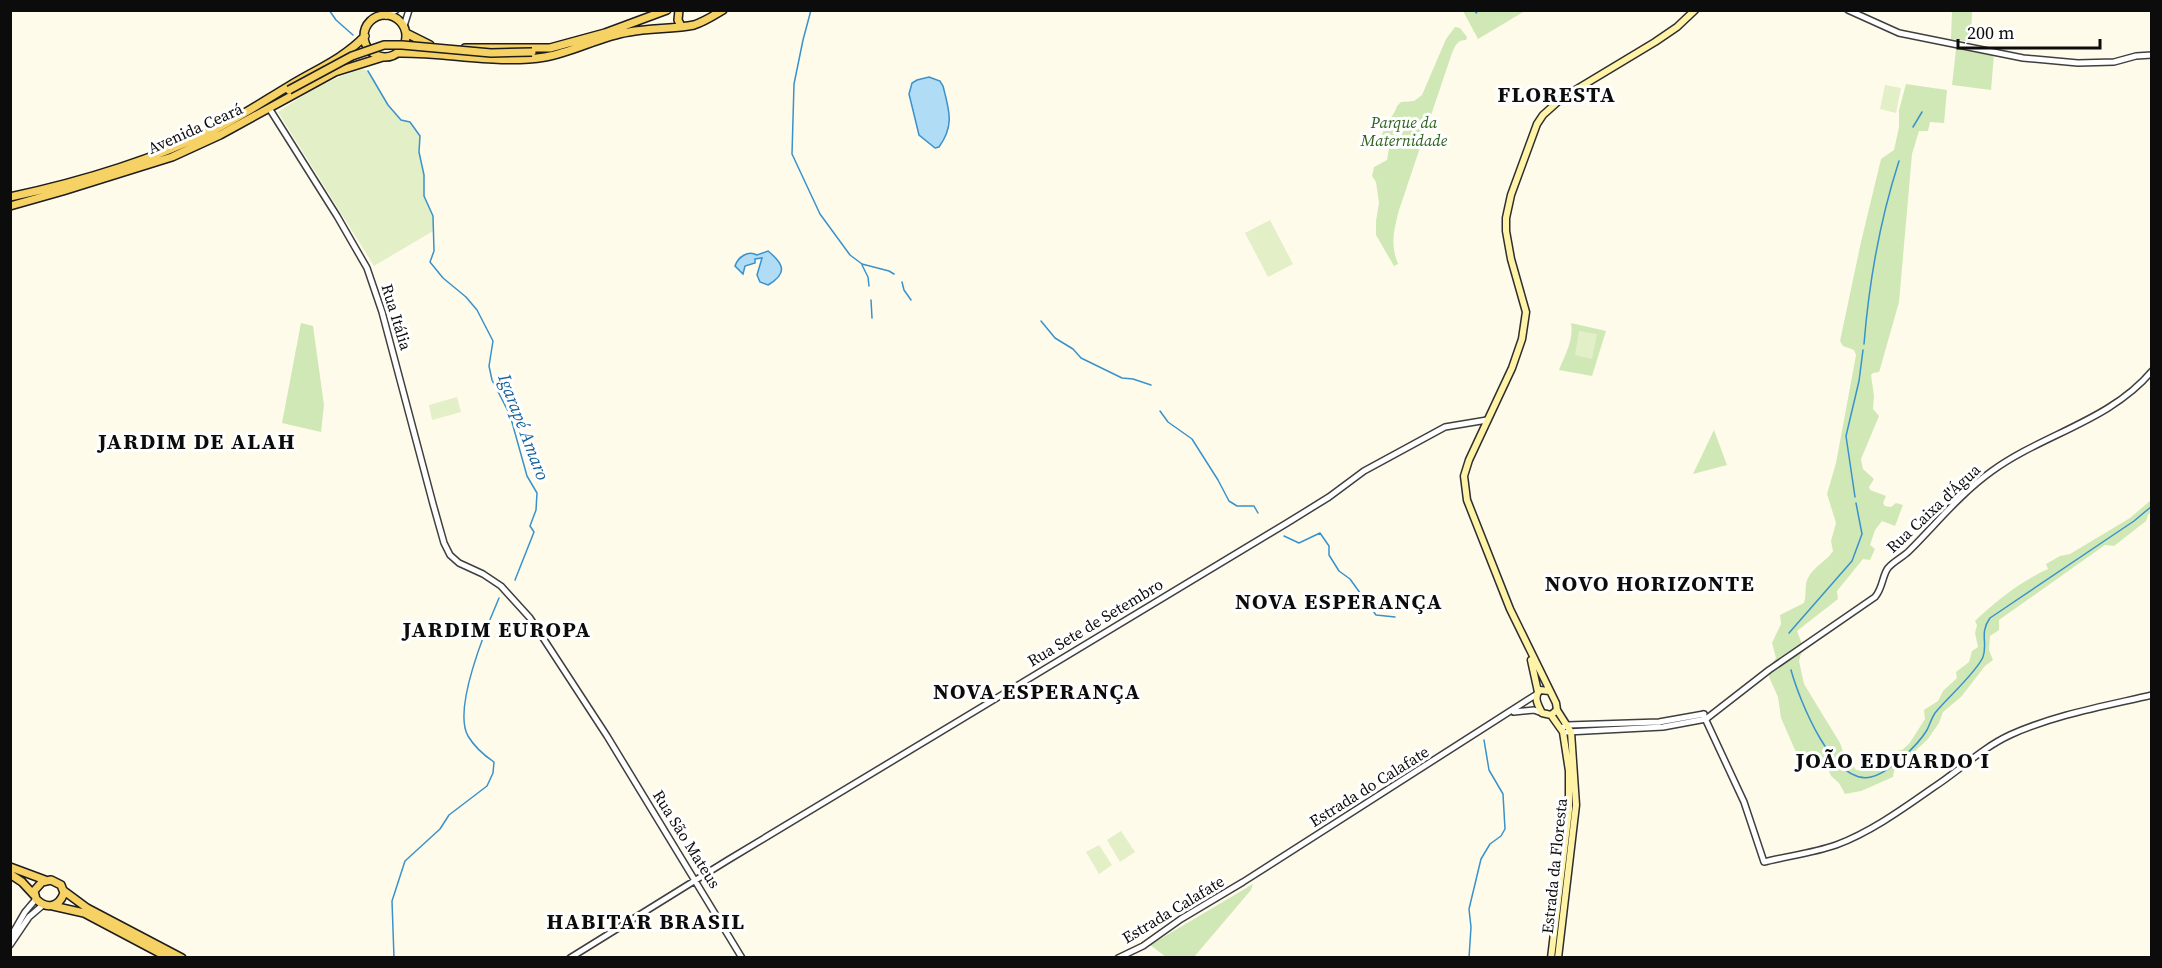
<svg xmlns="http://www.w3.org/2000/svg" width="2162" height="968" font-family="'Source Serif 4',serif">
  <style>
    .green { fill: #d0e8b6 }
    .pitch { fill: #e2efc7 }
    .water { fill: #b1dcf5; stroke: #3992cb; stroke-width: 1.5 }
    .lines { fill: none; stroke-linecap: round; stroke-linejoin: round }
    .stream { stroke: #3992cb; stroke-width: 1.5 }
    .tertiary-casing { stroke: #3f3f3f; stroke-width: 8 }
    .secondary-casing { stroke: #2e2e2e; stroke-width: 9 }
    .primary-casing { stroke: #1d1d1d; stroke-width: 10 }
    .tertiary { stroke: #fff; stroke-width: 5 }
    .secondary { stroke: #fef3a7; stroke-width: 6 }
    .primary { stroke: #f6d163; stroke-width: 7 }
    .primary-bridge-casing { stroke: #1d1d1d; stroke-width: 10; stroke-linecap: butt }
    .primary-bridge { stroke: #f6d163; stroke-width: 7 }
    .labels { text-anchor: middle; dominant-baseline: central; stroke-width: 6; stroke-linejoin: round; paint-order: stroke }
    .park-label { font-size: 16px; font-style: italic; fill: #2d621e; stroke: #fff }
    .street-label { font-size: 16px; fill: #0c0c0c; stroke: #fff }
    .water-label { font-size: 18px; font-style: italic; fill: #18639b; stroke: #fff }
    .district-label { font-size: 22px; font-weight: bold; letter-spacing: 1.5px; fill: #0c0c0c; stroke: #fff }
  </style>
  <rect width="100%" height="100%" fill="#fffbeb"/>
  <path class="green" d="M1463 11H1525L1478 39Z
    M1952 11H1972L1971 42 1951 39Z
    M1455 27 1460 28 1467 37 1466 40C1457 40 1455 46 1452 53L1399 210C1394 230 1390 244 1398 264L1394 266 1376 235V221L1379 203 1376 182 1372 176 1374 167 1387 160 1389 148 1382 135C1385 122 1394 117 1397 106L1401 102 1414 101 1422 95 1446 39Z
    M1956 49 1994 54 1991 90 1952 85Z
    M1906 84 1947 90 1944 123 1930 122 1928 131H1919L1912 154 1899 302 1880 369 1879 372 1873 373 1871 375 1874 396 1873 409 1879 416 1861 459 1863 469 1874 479 1869 487 1870 490 1886 496 1883 503 1885 506 1891 507 1896 503 1903 505 1895 526 1882 521 1875 530 1870 545 1875 549 1870 560 1863 559 1837 591 1838 599 1797 631 1803 647 1799 661 1804 684 1840 743 1844 754 1856 770H1859L1888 753 1902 750 1909 744 1925 719 1924 710 1938 701 1943 691 1957 678 1956 672 1969 662 1972 651 1978 647 1975 633 1977 625 1975 621C1996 601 2021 581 2048 569L2046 564 2060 556 2070 554 2130 518 2151 500V512L2148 515 2146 521 2114 546 2105 545 1999 620V630L1990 636 1989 650 1993 660 1985 666 1961 697 1943 712 1939 723 1928 739 1894 771 1893 777 1861 791 1845 794 1839 783 1831 776 1824 759 1805 767 1802 766 1781 718 1778 697 1769 677 1771 665 1776 658 1772 643 1781 624 1780 615 1804 603C1807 594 1804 585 1808 578 1814 566 1827 561 1833 551L1831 541 1836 523 1827 494 1836 463 1856 355 1854 350 1843 346 1840 341 1861 242 1881 159 1894 150 1899 127V110Z
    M301 323 313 326 324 405 321 432 282 423Z
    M1571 323 1606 331 1592 376 1559 370C1565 355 1574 340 1571 323Z
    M1714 430 1727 465 1693 474Z
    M1253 884 1251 890 1194 957H1166L1150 945Z"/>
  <path class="pitch" d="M363 69 368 71 388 105 401 120 410 122 420 136 419 152 424 175V196L433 216V231L374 266 278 112C305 94 332 77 363 69Z
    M1885 85 1901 88 1896 113 1880 109Z
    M1270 220 1293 264 1268 277 1245 233Z
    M1579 331 1597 334 1592 359 1575 355Z
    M457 397 461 412 432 420 429 405Z
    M1121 831 1135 852 1120 862 1107 840Z
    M1099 845 1112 865 1099 874 1086 852Z"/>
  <path class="water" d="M929 77 940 81 943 86C949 110 955 125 939 147L935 148 919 135 909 94 912 83 917 80Z
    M768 251C784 264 788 273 768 285L760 282 757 275 762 258 755 259V263L745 266 743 274 735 266C738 257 748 250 757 255Z"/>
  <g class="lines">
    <path class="stream" d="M329 10 336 20 353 35
      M811 10 803 40 794 84 792 154 820 214 850 255 862 264 889 271 894 274
      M1476 13 1478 10
      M368 71 388 105 401 120 410 122 420 136 419 152 424 175V196L433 216 434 251 430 262 443 278 466 297 477 310 493 341 489 366 492 380 510 415 527 476 537 493 536 510 530 526 534 532 515 580
      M1913 127 1922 112
      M862 265 868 277 869 286
      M902 282 904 290 911 300
      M871 300 872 318
      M1041 321 1055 338 1073 349 1081 358 1122 378 1133 379 1151 385
      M1864 344C1869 282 1880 220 1899 161
      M1160 411 1168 422 1192 439 1218 480 1229 501 1237 506H1254L1258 513
      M1855 497 1846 436 1859 381 1863 350
      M1284 536 1299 543 1320 533 1329 546V555L1339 571 1350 579 1376 615 1395 617
      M1789 633 1852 561 1862 534 1856 503
      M1791 670C1799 699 1833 786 1871 777 1889 773 1918 745 1927 730 1930 724 1931 719 1935 713 1946 699 1976 673 1983 657 1988 643 1979 633 1990 618L2134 521 2152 506
      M394 958 392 901 405 861 440 829 449 815 487 786 493 773 494 762C485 756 474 746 468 736 452 708 487 626 499 598
      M1469 958 1471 927 1469 909 1481 859 1490 844 1501 836 1505 829 1503 794 1489 770 1484 740"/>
    <g class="tertiary-casing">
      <path id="tertiary" d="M1848 10 1899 33 2023 58 2078 63 2114 62 2136 56 2152 55
        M386 16 396 10
        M404 26 409 10
        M269 108 337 216 367 268 382 312 433 504 444 543 450 555 459 563 483 574 501 586 530 618 607 736 742 958
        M1514 712 1534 710 1542 713
        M1703 714 1744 802 1764 862C1788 856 1813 853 1836 845 1871 832 1904 808 1934 787 1960 770 1982 748 2010 735 2054 715 2105 706 2152 695
        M1561 728 1568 725 1659 722 1704 714
        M1567 732 1663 727 1706 719 1769 670 1875 597C1883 588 1882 576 1888 568 1893 562 1903 557 1909 551 1937 523 1960 494 1992 471 2043 434 2110 421 2152 371
        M10 938 25 912 36 899
        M10 945 29 917 43 905
        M570 958 728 860 1287 523 1329 497 1364 471 1445 427 1487 420
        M1118 958 1143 946 1181 919 1243 882 1537 694"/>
    </g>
    <g class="secondary-casing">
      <path id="secondary" d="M1531 660 1538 692
        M1549 691 1540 690C1533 697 1538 705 1542 713L1551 715 1557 710 1556 703 1510 609 1467 500 1464 476 1469 460 1512 368 1522 339 1526 312 1511 259 1506 231V218L1511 195 1537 124 1543 115 1562 98 1655 42 1677 27 1695 10
        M1557 710 1571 732 1576 805 1558 958
        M1551 715 1563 732 1569 771V810L1551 958"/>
    </g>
    <g class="primary-casing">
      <path id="primary" d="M679 10 678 20 681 26
        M364 36a21 21 0 1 1 42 0a21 21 0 1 1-42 0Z
        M406 33 430 45
        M465 48H550L605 33 667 10
        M398 53C446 52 498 65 545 57 574 52 601 36 629 32 650 28 675 29 694 25 704 22 713 16 723 10
        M10 197C80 182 150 161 214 130 240 117 264 101 289 86 315 70 343 59 365 36
        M10 206 63 191 172 157 220 135 335 72 383 57
        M10 867 45 880
        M10 874 22 882 34 895
        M51 880 61 885 64 893C59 907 47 910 36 899L34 891 42 882Z
        M64 891 87 908 182 958
        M53 906 84 913 169 958"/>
    </g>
    <use href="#tertiary" class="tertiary"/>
    <use href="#secondary" class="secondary"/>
    <use href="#primary" class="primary"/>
    <g class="primary-bridge-casing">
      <path id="primary-bridge" d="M289 90 352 56 384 45H402L491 53 532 52"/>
    </g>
    <use href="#primary-bridge" class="primary-bridge"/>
  </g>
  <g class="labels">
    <g class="park-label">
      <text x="1404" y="122">Parque da<tspan x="1404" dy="18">Maternidade</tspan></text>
    </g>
    <g class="street-label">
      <text transform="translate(195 128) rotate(-24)">Avenida Ceará</text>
      <text transform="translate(397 317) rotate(73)">Rua Itália</text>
      <text transform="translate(1933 508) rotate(-43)">Rua Caixa d'Água</text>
      <text transform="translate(1095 622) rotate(-31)">Rua Sete de Setembro</text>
      <text transform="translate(1369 786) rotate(-32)">Estrada do Calafate</text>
      <text transform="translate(687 839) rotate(58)">Rua São Mateus</text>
      <text transform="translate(1554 866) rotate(-84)">Estrada da Floresta</text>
      <text transform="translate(1173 909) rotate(-31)">Estrada Calafate</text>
    </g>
    <g class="water-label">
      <text transform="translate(524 427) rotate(69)">Igarapé Amaro</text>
    </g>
    <g class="district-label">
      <text x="1557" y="94">FLORESTA</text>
      <text x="197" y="441">JARDIM DE ALAH</text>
      <text x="1650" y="583">NOVO HORIZONTE</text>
      <text x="1339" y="601">NOVA ESPERANÇA</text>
      <text x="497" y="629">JARDIM EUROPA</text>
      <text x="1037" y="691">NOVA ESPERANÇA</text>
      <text x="1893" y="760">JOÃO EDUARDO I</text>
      <text x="646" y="921">HABITAR BRASIL</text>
    </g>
  </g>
  <rect width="2162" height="968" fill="none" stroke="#0c0c0c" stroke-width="24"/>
  <path d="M1958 39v9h142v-9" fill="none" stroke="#0c0c0c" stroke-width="3"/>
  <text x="1967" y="39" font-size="18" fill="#0c0c0c" stroke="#ffffff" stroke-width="4.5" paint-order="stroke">200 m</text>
</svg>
